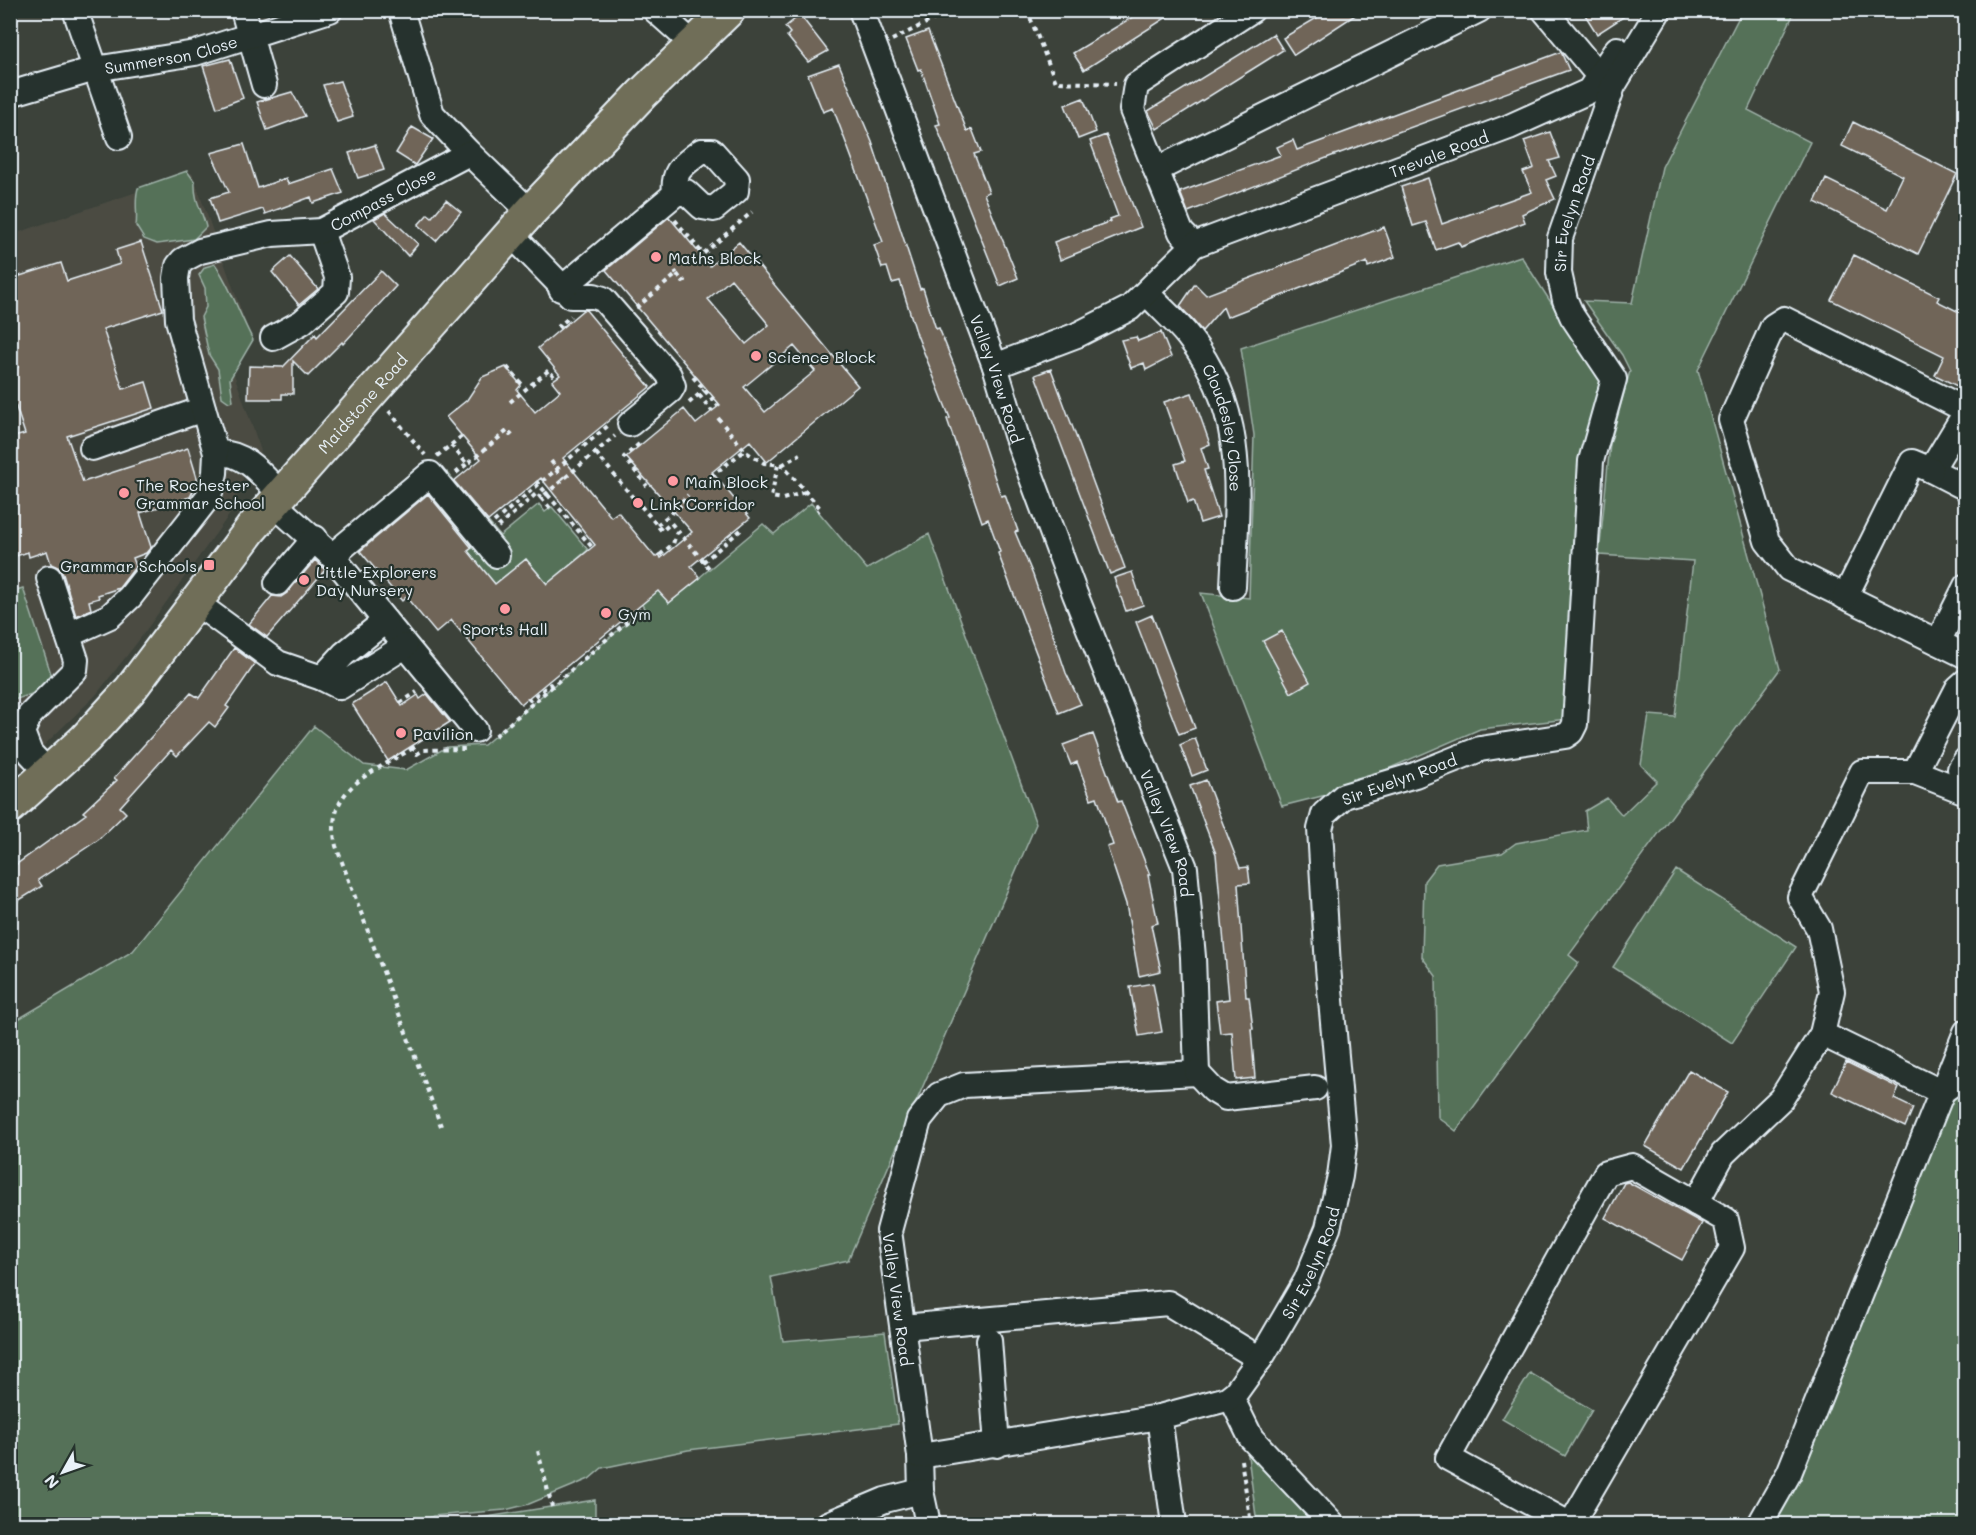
<svg xmlns="http://www.w3.org/2000/svg" width="1976" height="1535" font-family="Mali,sans-serif">
  <style>
    .built { fill: #4b4c43 }
    .green { fill: #557158; stroke: #9eb1a8; stroke-width: 1.5 }
    .building { fill: #6f6558; stroke: #e8f1f8; stroke-width: 1.5; fill-rule: evenodd }
    .lines { fill: none; stroke-linecap: round; stroke-linejoin: round }
    .minor-casing { stroke: #e8f1f8; stroke-width: 28 }
    .major-casing { stroke: #e8f1f8; stroke-width: 36 }
    .path { stroke: #e8f1f8; stroke-width: 4; stroke-dasharray: 4.5 4.5; stroke-linecap: butt }
    .minor { stroke: #26332d; stroke-width: 24 }
    .major { stroke: #706e59; stroke-width: 32 }
    .poi-dot { fill: #ff9aa2; stroke: #26332d; stroke-width: 2 }
    .labels { text-anchor: middle; dominant-baseline: central; stroke-width: 4.5; stroke-linejoin: round; paint-order: stroke }
    .street-label { font-size: 16px; fill: #e8f1f8; stroke: #26332d }
    .poi-label { font-size: 16px; fill: #e8f1f8; stroke: #26332d; text-anchor: start }
  </style>
  <rect width="100%" height="100%" fill="#3c423a"/>
  <filter id="ink" filterUnits="userSpaceOnUse"><feTurbulence type="fractalNoise" baseFrequency=".0167" numOctaves="2"/><feDisplacementMap in="SourceGraphic" scale="12" xChannelSelector="R" yChannelSelector="G"/><feConvolveMatrix kernelMatrix="1 2 1 2 8 2 1 2 1" color-interpolation-filters="sRGB"/></filter>
  <g filter="url(#ink)">
    <path class="built" d="M192 173 249 332 229 360 261 451 244 475 232 511 136 644 95 696 11 777V235Z"/>
    <path class="green" d="M1742 11H1795L1748 110 1810 142 1698 370 1780 669 1569 955 1579 963 1456 1131 1438 1117 1436 976 1422 957 1424 881 1437 864 1502 853 1516 843 1587 830 1585 811 1607 798 1622 815 1657 781 1641 765 1649 715 1675 717 1693 561 1599 555 1610 444 1630 371 1622 355 1584 301 1632 303 1662 167Z
      M187 171 195 182C194 201 202 210 206 227L194 239 157 244 144 239 136 226C138 212 134 202 138 188Z
      M1521 256 1601 380 1577 496 1567 719 1480 729 1330 794 1282 806 1201 593 1249 598 1254 435 1241 348Z
      M215 264C231 287 239 314 253 340L230 379 233 401 229 402 222 397 218 369 209 355 201 317 206 307 205 288 199 275 205 267Z
      M447 472 500 536 539 504 545 512 552 507 588 550 547 584 526 559 495 584 468 551 473 546 426 490Z
      M811 503 867 569 929 534 1036 824 848 1260 771 1277 783 1341 885 1332 898 1424 688 1450 602 1468 589 1479 529 1504 505 1510 433 1516 419 1524H14L10 1516V1024L133 951 314 726 364 765 406 770 447 747 484 745 644 608 641 603 658 589 669 603 763 524 774 534Z
      M23 588 55 686 11 701 10 592Z
      M1676 870 1796 947 1732 1043 1613 967Z
      M1965 1093V1524H1767L1949 1098Z
      M1530 1373 1592 1410 1565 1456 1502 1419Z
      M1246 1441 1324 1524H1257Z
      M595 1500V1524H442Z"/>
    <path class="building" d="M1144 10H1178L1084 70 1073 53Z
      M1330 10H1363L1294 55 1283 38Z
      M1582 10H1634L1597 34Z
      M800 15 828 51 808 62 787 36 790 33 785 27Z
      M928 31 967 131 972 129 981 152 974 154 989 192 984 194 1018 278 1000 286 936 125 940 124 921 69 918 70 906 39Z
      M1273 34 1283 50 1157 129 1148 111Z
      M1561 52 1569 70 1329 157 1188 212 1180 192 1281 155 1277 147 1293 140 1297 150Z
      M230 59 243 98 217 108 203 66Z
      M839 64 872 142 920 289 923 288 936 329 939 328 972 410 1001 496 1005 495 1018 531 1015 532 1033 575 1066 673 1081 704 1059 713 998 553 1000 552 988 519 982 522 947 419 950 418 917 335 900 281 892 283 887 267 882 268 874 245 883 242 833 108 823 112 808 75Z
      M340 81 353 117 337 122 323 85Z
      M292 92 305 116 267 130 257 102Z
      M1083 98 1096 132 1078 139 1065 105Z
      M1853 122 1957 174 1918 254 1815 202 1826 179 1887 209 1903 176 1842 146Z
      M412 127 433 139 415 165 396 153Z
      M1550 132 1560 158 1549 161 1556 176 1546 180 1555 199 1522 214 1525 222 1461 247 1458 242 1436 250 1426 222 1413 226 1401 187 1428 178 1442 224 1532 192 1523 172 1534 168 1524 141Z
      M1106 135 1141 227 1060 260 1054 242 1111 221 1110 219 1118 216 1090 141Z
      M244 144 258 188 286 178 288 184 333 169 343 193 313 203 311 197 265 214 263 209 218 223 210 198 229 192 211 153Z
      M375 145 384 170 358 178 349 153Z
      M446 200 461 212 436 241 418 225 428 214 432 217Z
      M385 213 418 244 408 256 374 219Z
      M669 217 710 266 739 242 858 386 767 462 750 441 712 472 750 518 691 566 700 578 669 603 658 591 521 704 451 620 436 633 406 597 402 601 360 551 428 494 472 548 468 551 495 584 526 559 547 584 595 545 541 478 488 521 454 481 481 459 446 417 467 400 482 377 506 367 521 385 517 390 535 412 560 391 552 381 560 375 538 348 583 310H586L650 387 563 458 611 517 618 512 655 557 659 554 661 558 692 532 626 457 684 409 696 424 720 405 606 270ZM731 279 769 325 746 344 708 299ZM794 346 815 371 765 412 744 387Z
      M1384 227 1395 257 1368 267 1367 262 1227 317 1223 307 1202 331 1180 306 1195 284 1206 295Z
      M141 242 163 310 103 329 123 389 146 382 154 408 67 436 83 482 188 448 198 481 190 497 140 513 151 547 146 553 133 558 136 566 119 588 98 595 99 598 89 601 91 609 76 616 63 574 58 567 51 564 47 551 29 557 28 552 10 558V438L25 434 13 398 10 399V369L18 367 10 345V279L61 263 67 281 120 264 116 250Z
      M1854 255 1939 297 1937 301 1965 315V379L1961 388 1935 375 1944 356 1831 300Z
      M290 256 318 289 299 305 272 272Z
      M381 271 396 286 343 344 342 342 308 376 293 361V394H282V399H248L249 366 283 367 315 334 317 337Z
      M1161 332 1171 357 1146 370 1144 363 1131 368 1121 340 1136 337 1138 341Z
      M1051 369 1125 568 1110 574 1035 375Z
      M1192 393 1210 444 1201 448 1208 469 1204 470 1219 517 1200 523 1193 501 1188 503 1175 464 1185 461 1164 402Z
      M315 560 325 570 267 637 249 624 272 596 281 597 287 593Z
      M1132 572 1143 605 1126 611 1114 578Z
      M1152 615 1195 728 1179 734 1136 622Z
      M1282 631 1310 682 1291 693 1263 641Z
      M234 648 255 664 226 706 229 708 215 727 209 722 177 756 171 750 120 807 126 813 98 840 38 880 42 886 10 906V869L86 814 83 812 117 780 114 778 191 693 199 698Z
      M387 682 402 706 418 695 420 699 427 694 450 722 388 761 352 704Z
      M1093 734 1118 802 1121 801 1150 875H1148L1158 923 1151 925 1161 971 1139 976 1126 904 1107 847 1113 845 1097 797 1091 799 1077 762 1071 765 1063 745Z
      M1195 738 1207 770 1192 776 1180 745Z
      M1206 780 1240 868 1248 867 1250 883 1238 884 1246 997H1249L1253 1029H1251L1255 1078 1236 1080 1232 1032 1220 1033 1216 1001 1229 999 1216 854 1190 786Z
      M1153 983 1162 1032 1139 1036 1130 987Z
      M1846 1062 1899 1088 1894 1099 1913 1108 1905 1127 1832 1092Z
      M1689 1070 1728 1092 1684 1168 1645 1146Z
      M1628 1182 1702 1223 1682 1260 1605 1218 1624 1183Z"/>
    <g class="lines">
      <g class="minor-casing">
        <g id="minor">
          <path d="M75 10 119 137"/>
          <path d="M243 10 264 85"/>
          <path d="M401 10 432 114 469 153"/>
          <path d="M655 10 692 43"/>
          <path id="s1" d="M861 10 995 366 1016 435 1075 594 1185 868 1193 957 1197 1073 964 1085 939 1095 919 1120 889 1231 920 1456 921 1491 928 1524"/>
          <path d="M1544 10 1599 76"/>
          <path id="s2" d="M10 94 95 69 195 53 330 10"/>
          <path d="M1156 170 1479 10"/>
          <path d="M511 234 571 296H594L603 299 669 375 673 386 670 391 630 424"/>
          <path d="M1194 245 1181 232 1132 110 1136 85 1252 10"/>
          <path d="M561 289 675 194 686 192 702 207 714 209 736 191 737 179 712 151H701C684 165 672 169 675 194"/>
          <path id="s3" d="M1147 293C1160 308 1176 321 1188 336 1249 412 1237 497 1233 587"/>
          <path d="M273 338 302 322 336 292 337 277 321 231"/>
          <path id="s4" d="M995 366 1077 335 1130 308 1194 245 1509 127 1589 91 1617 49"/>
          <path d="M1966 410 1784 319 1773 326 1731 420 1767 541 1789 569 1966 656"/>
          <path d="M1966 412 1931 470 1966 488"/>
          <path d="M92 448 203 409"/>
          <path d="M216 453C245 451 262 475 281 495"/>
          <path d="M273 503 332 556 475 730"/>
          <path d="M332 556 430 474 497 555"/>
          <path d="M277 583 315 538"/>
          <path d="M1845 597 1912 462 1931 470"/>
          <path d="M195 602 278 663 322 678"/>
          <path d="M385 621 344 654 322 678 340 687 405 646"/>
          <path id="s5" d="M68 635 110 616 130 597 209 496 215 473 216 453 178 320 176 278 178 266 183 260 200 251 272 234 321 231 469 153 530 212"/>
          <path d="M1938 642 1966 586"/>
          <path d="M1960 769 1966 760"/>
          <path d="M1915 772 1966 792"/>
          <path d="M49 773 30 753 22 732 30 715 75 670 76 660 49 578"/>
          <path d="M1822 1034 1941 1092 1954 1083"/>
          <path d="M1197 1073 1213 1090 1226 1098 1315 1088"/>
          <path d="M1696 1203 1723 1154 1781 1099 1822 1034 1832 991 1819 929 1800 897 1862 772H1915L1958 688 1966 681"/>
          <path d="M903 1327 1168 1303 1260 1359"/>
          <path d="M989 1340 997 1445"/>
          <path d="M1231 1397 1251 1438 1332 1524"/>
          <path d="M1159 1417 1174 1524"/>
          <path id="s6" d="M920 1456 1159 1417 1227 1399 1236 1392 1264 1353 1306 1281 1328 1228 1340 1176 1344 1145 1328 967 1320 829 1324 814 1344 796 1415 775 1480 749 1565 736 1571 732 1575 724 1591 461 1614 379 1572 316 1565 300 1559 273 1560 238 1613 86 1659 10"/>
          <path d="M828 1524 885 1500 921 1491"/>
          <path d="M1569 1524 1448 1458 1606 1173 1632 1166 1726 1220 1732 1248 1571 1524"/>
          <path d="M1760 1524 1789 1473 1966 1032"/>
        </g>
      </g>
      <g class="major-casing">
        <g id="major">
          <path id="s7" d="M10 807 85 739 130 690 251 529 530 212 642 94 729 10"/>
        </g>
      </g>
      <path class="path" d="M772 10 775 15 780 10
        M1027 10 1056 82 1116 84
        M892 40 952 10
        M675 220 703 254 752 212
        M677 274 683 282 688 278
        M636 308 677 274 675 271
        M561 328 559 326 571 316
        M507 367 526 389
        M693 377 718 406
        M699 395 712 411
        M510 402 549 370 555 378
        M689 403 704 390
        M389 411 425 455
        M718 418 746 452 764 463 782 465 821 509 818 511
        M639 444 624 457 647 486
        M451 445 467 464 507 431 510 435 515 430
        M596 453 635 500
        M437 456 462 436
        M551 461 557 469
        M778 465 771 497 783 499 805 492
        M782 465 800 454
        M556 470 564 479
        M456 473 467 464
        M536 481 592 547
        M713 483 709 478 745 450
        M541 498 550 508
        M641 506 662 531 671 523 709 568
        M494 522 610 424
        M657 525 685 502 683 500 688 495
        M498 527 537 493 541 498 615 436
        M660 555 673 544 677 531
        M703 562 742 529 740 526
        M528 698 530 700 550 684 552 687
        M400 703 417 692
        M495 736 644 607
        M412 746 417 754 423 750 465 749
        M413 748C373 773 323 787 336 846L441 1126
        M538 1451 552 1507
        M1241 1460 1251 1524"/>
      <use href="#minor" class="minor"/>
      <use href="#major" class="major"/>
    </g>
  </g>
  <g class="poi-dot">
    <circle cx="656" cy="257" r="6"/>
    <circle cx="756" cy="356" r="6"/>
    <circle cx="673" cy="481" r="6"/>
    <circle cx="124" cy="493" r="6"/>
    <circle cx="638" cy="503" r="6"/>
    <rect x="203" y="559" width="12" height="12" rx="3"/>
    <circle cx="304" cy="580" r="6"/>
    <circle cx="505" cy="609" r="6"/>
    <circle cx="606" cy="613" r="6"/>
    <circle cx="401" cy="733" r="6"/>
  </g>
  <g class="labels">
    <g class="street-label">
      <text stroke="none"><textPath href="#s2" startOffset="166">Summerson Close</textPath></text>
      <text stroke="none"><textPath href="#s4" startOffset="498">Trevale Road</textPath></text>
      <text stroke="none"><textPath href="#s5" startOffset="658">Compass Close</textPath></text>
      <text stroke="none"><textPath href="#s6" startOffset="1734">Sir Evelyn Road</textPath></text>
      <text stroke="none"><textPath href="#s1" startOffset="393">Valley View Road</textPath></text>
      <text stroke="none"><textPath href="#s7" startOffset="537">Maidstone Road</textPath></text>
      <text stroke="none"><textPath href="#s3" startOffset="160">Cloudesley Close</textPath></text>
      <text transform="translate(1399 779) rotate(-20)">Sir Evelyn Road</text>
      <text stroke="none"><textPath href="#s1" startOffset="879">Valley View Road</textPath></text>
      <text stroke="none"><textPath href="#s6" startOffset="474">Sir Evelyn Road</textPath></text>
      <text stroke="none"><textPath href="#s1" startOffset="1599">Valley View Road</textPath></text>
    </g>
    <g class="poi-label">
      <text x="668" y="257">Maths Block</text>
      <text x="768" y="356">Science Block</text>
      <text x="685" y="481">Main Block</text>
      <text x="136" y="484">The Rochester<tspan x="136" dy="18">Grammar School</tspan></text>
      <text x="650" y="503">Link Corridor</text>
      <text x="197" y="565" text-anchor="end">Grammar Schools</text>
      <text x="316" y="571">Little Explorers<tspan x="316" dy="18">Day Nursery</tspan></text>
      <text x="618" y="613">Gym</text>
      <text x="505" y="628" text-anchor="middle">Sports Hall</text>
      <text x="413" y="733">Pavilion</text>
    </g>
  </g>
  <rect width="1976" height="1535" fill="none" stroke="#26332d" stroke-width="36"/>
  <rect x="18" y="18" width="1940" height="1499" fill="none" stroke="#e8f1f8" stroke-width="2" filter="url(#ink)"/>
  <g transform="translate(63 1472) rotate(230)" stroke="#26332d" stroke-width="4.5" paint-order="stroke">
  <path d="M0-4.5L10 22L0 15L-10 22Z" fill="#e8f1f8"/>
  <text y="-9" font-size="16" font-weight="bold" text-anchor="middle" fill="#e8f1f8">N</text>
  </g>
</svg>
